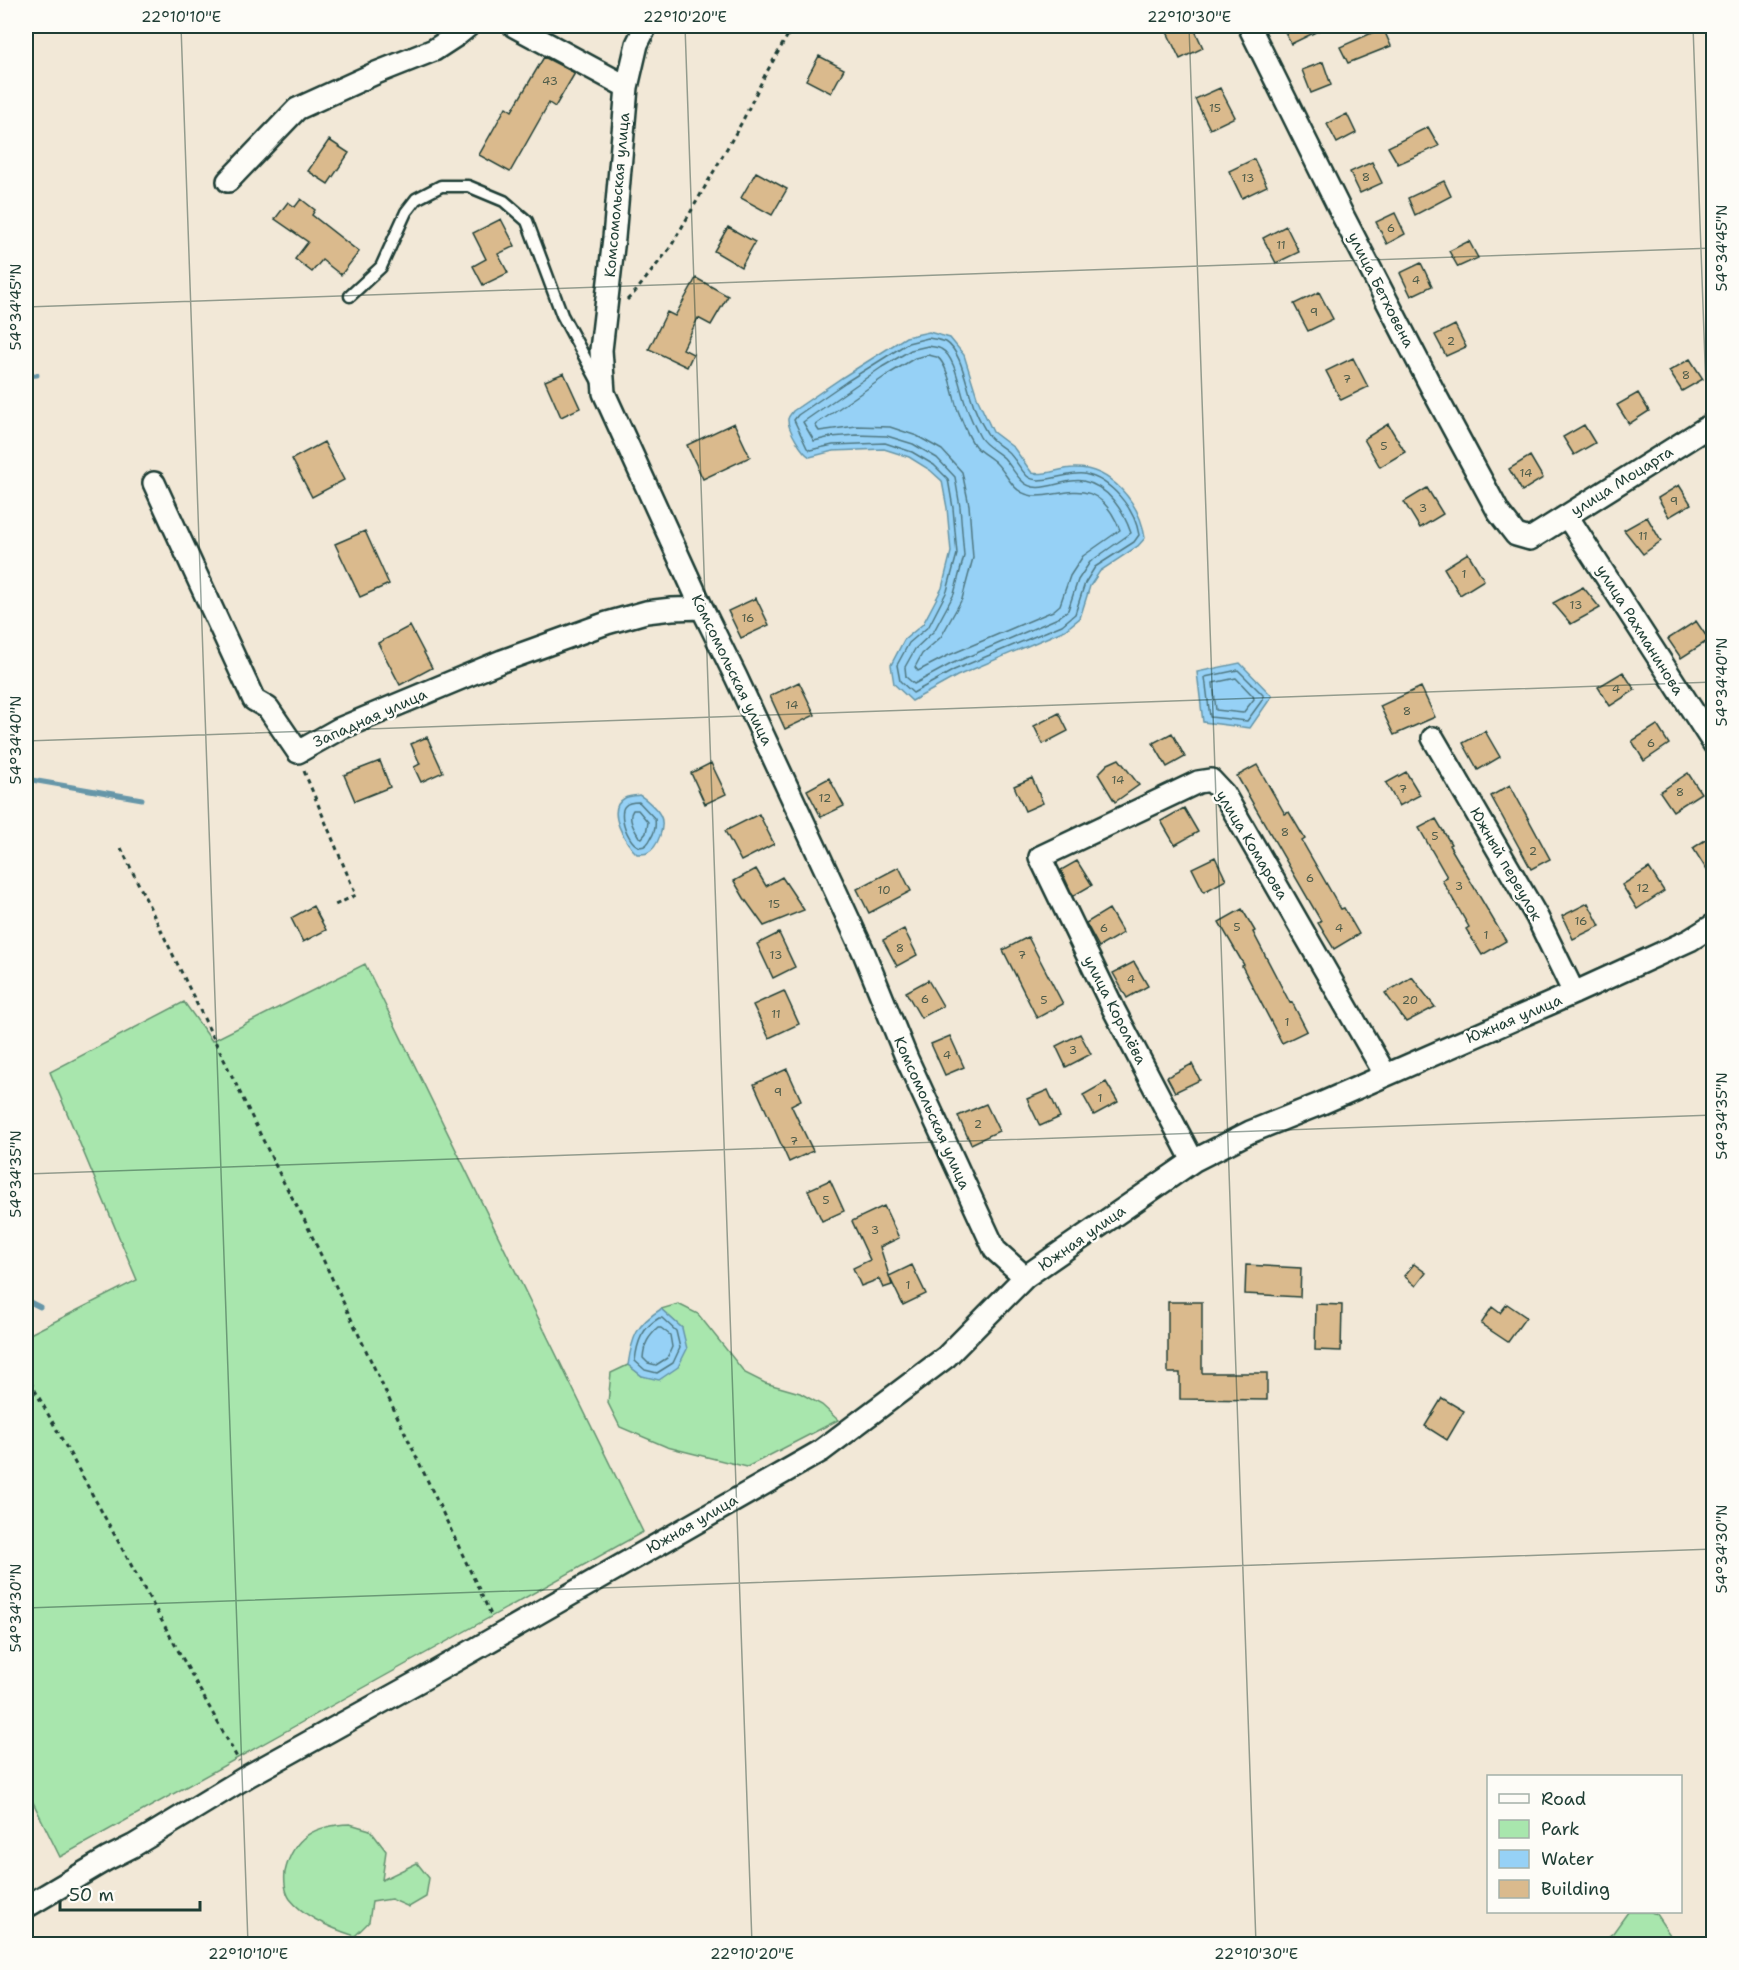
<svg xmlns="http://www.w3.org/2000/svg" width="1739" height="1970" font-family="'Shantell Sans',sans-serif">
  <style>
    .green { fill: #a8e6ad; stroke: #649270; stroke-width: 1.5 }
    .water { fill: #96d1f6; stroke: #6696a8; stroke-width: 1.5 }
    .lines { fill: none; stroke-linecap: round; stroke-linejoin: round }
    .shore { stroke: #4f7882; stroke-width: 1.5 }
    .stream { stroke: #6696a8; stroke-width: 5 }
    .building { fill: #daba8d; stroke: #1f3d34; stroke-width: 1.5 }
    .lane-casing { stroke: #1f3d34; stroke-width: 15 }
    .street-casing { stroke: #1f3d34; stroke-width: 26 }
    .path { stroke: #1f3d34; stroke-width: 3; stroke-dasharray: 4.5 4.5; stroke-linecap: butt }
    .lane { stroke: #fdfcf7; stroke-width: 10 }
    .street { stroke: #fdfcf7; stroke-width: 21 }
    .ticks { fill: none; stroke: #1f3d34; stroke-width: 1.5; stroke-opacity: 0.45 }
    .labels { text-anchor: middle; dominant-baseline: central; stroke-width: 5; stroke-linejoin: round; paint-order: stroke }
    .number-label { font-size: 12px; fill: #4e5c4a }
    .street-label { font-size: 15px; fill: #1f3d34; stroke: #fdfcf7 }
    .neatline { fill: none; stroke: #1f3d34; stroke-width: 2 }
    .ticks-label { font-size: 15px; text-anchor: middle; fill: #1f3d34 }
  </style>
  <rect width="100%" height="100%" fill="#f2e8d7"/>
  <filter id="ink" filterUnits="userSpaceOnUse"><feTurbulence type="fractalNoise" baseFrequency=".0167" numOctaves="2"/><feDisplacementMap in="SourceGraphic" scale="12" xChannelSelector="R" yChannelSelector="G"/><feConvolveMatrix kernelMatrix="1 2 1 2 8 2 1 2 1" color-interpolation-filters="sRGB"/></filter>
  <g filter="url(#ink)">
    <path class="green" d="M365 964 643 1532 60 1857 26 1788V1336L137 1280 50 1072 184 1002 212 1041Z
      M678 1304 698 1314 745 1373 765 1383 800 1393 822 1405 838 1420 747 1467 667 1447 620 1427 608 1403 611 1373 628 1365 642 1376 682 1328 661 1309Z
      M350 1824 370 1830 386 1851 382 1880 417 1863 429 1878 426 1897 409 1907 391 1899 372 1902 369 1922 355 1936C333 1929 305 1918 290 1899 285 1892 284 1880 285 1872 293 1836 316 1825 350 1824Z
      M1628 1912H1651L1656 1914 1676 1944H1598L1613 1933Z"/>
    <path class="water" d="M929 332 950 338 964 355 978 400 993 432 1014 448 1032 473C1046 476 1059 468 1074 468 1111 467 1140 503 1145 538L1138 546 1100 571 1090 586 1080 618 1065 630 957 676 912 701 894 684 891 665 904 640 923 624 942 588 951 552 947 508 942 481 930 470 909 457 884 449 833 451 810 457C802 453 787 428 788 419 789 415 791 414 793 411L843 377 906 337Z
      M1240 663 1272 696 1250 728 1203 722 1197 672Z
      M639 795C645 798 657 809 660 815 666 825 658 848 647 853 645 854 640 854 637 854 626 844 604 809 625 798 629 796 635 796 639 795Z
      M661 1309 682 1328 687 1349 678 1367 659 1380 642 1376 628 1365C632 1337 636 1325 661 1309Z"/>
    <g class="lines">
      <path class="shore" d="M928 338C933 339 941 340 946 342 961 351 966 384 972 400 975 411 981 423 987 433 991 441 1000 445 1007 451 1015 458 1019 468 1027 476 1038 487 1068 471 1084 474 1111 479 1135 509 1139 535L1134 542 1095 567 1085 583 1075 614 1062 625 954 670 913 693 900 681 897 665 909 643 929 626 947 591 957 554 953 508 948 479 934 465 912 452 885 443 833 445 810 450 807 448 794 420 798 415 846 382 908 343Z
        M928 346C932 347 938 347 941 349 955 356 960 389 965 403 969 414 974 426 980 437 985 446 997 451 1004 458 1010 465 1015 474 1021 480 1037 498 1063 477 1083 481 1108 486 1123 510 1131 533L1090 562 1078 580 1068 610 1058 618 951 664 914 684 906 677 905 667 915 649 934 631 954 594 964 556 960 507 955 477 937 458 913 444 887 436 856 435 831 437 814 441 803 422 882 367 911 350Z
        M928 355C929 355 936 357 937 357 948 364 953 396 957 408 962 420 967 436 975 446 981 453 990 457 996 463 1003 470 1007 478 1013 485 1042 520 1090 454 1120 530L1083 556 1070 576 1060 605 1053 611 947 656 918 671 915 667 922 654 941 637 962 599 973 558 969 505 962 472 942 450 917 436 890 427 856 426 819 431 815 425 887 375 915 358Z
        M1238 670 1263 695V699L1247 721 1210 717 1205 677Z
        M1236 678 1253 696 1254 699 1243 713 1216 710 1213 683Z
        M639 802 655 819C656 826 655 832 651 838 637 867 615 816 625 806 628 802 635 802 639 802Z
        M633 810H638L648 822 646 833 642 838 639 837C634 829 627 818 633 810Z
        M659 1318H662L676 1331 680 1348 673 1363 657 1373 645 1370 635 1361C637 1342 642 1328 659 1318Z
        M658 1328H661L670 1335 672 1347 667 1358 656 1365 648 1363 643 1358C644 1344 648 1337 658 1328Z"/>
      <path class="stream" d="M26 376 37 375
        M26 779 142 799
        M26 1300 40 1307"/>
    </g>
    <path class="building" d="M1176 26H1193L1203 48 1180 59 1166 30Z
      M1282 26H1328L1291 44Z
      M1383 28 1391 46 1348 63 1340 47Z
      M819 56 844 69 831 93 806 80Z
      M544 57 575 73 555 107 549 103 510 172 479 155 506 107 512 111Z
      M1323 62 1331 85 1311 93 1302 70Z
      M1220 88 1235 117 1210 129 1195 99Z
      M1347 114 1356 133 1337 143 1327 124Z
      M1428 127 1439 146 1398 164 1388 147Z
      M329 140 349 153 328 184 308 171Z
      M1254 159 1267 186 1242 198 1229 171Z
      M1372 162 1382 183 1360 193 1350 172Z
      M756 172 787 189 772 215 741 198Z
      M1444 181 1451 196 1415 215 1408 198Z
      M301 199 315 210 312 215 359 252 341 275 322 260 312 272 295 259 308 242 275 219 288 202 295 207Z
      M1395 213 1405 234 1387 244 1376 222Z
      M501 219 515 246 498 254 508 273 483 285 473 266 486 259 473 233Z
      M1286 226 1299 252 1276 263 1263 238Z
      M728 227 755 242 741 267 714 251Z
      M1469 241 1478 258 1458 267 1449 251Z
      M1421 263 1432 286 1411 296 1400 273Z
      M696 278 728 296 711 325 698 318 683 349 693 354 687 367 649 349 667 312 675 316Z
      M1319 292 1333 319 1308 331 1294 304Z
      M1455 325 1466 347 1446 356 1435 335Z
      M1353 358 1368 387 1341 400 1326 371Z
      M1690 359 1703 379 1682 391 1669 371Z
      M564 373 580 408 561 417 545 381Z
      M1638 393 1649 411 1629 424 1617 405Z
      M734 423 750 457 703 479 687 445Z
      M1388 424 1405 452 1380 467 1364 439Z
      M1584 425 1595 443 1574 455 1563 437Z
      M324 442 344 480 312 497 292 459Z
      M1530 456 1543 478 1522 491 1509 469Z
      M1679 485 1691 504 1669 517 1658 498Z
      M1427 488 1443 514 1420 528 1404 502Z
      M1647 517 1661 541 1643 554 1624 530Z
      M365 531 389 584 360 597 335 544Z
      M1468 553 1484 580 1460 595 1444 568Z
      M1583 587 1600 608 1571 624 1553 603Z
      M756 598 769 625 741 638 728 611Z
      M1696 621 1709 640 1681 658 1668 639Z
      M410 626 432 668 400 685 378 643Z
      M1623 672 1635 690 1610 706 1598 687Z
      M799 682 815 715 785 729 770 696Z
      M1421 687 1435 717 1394 735 1380 706Z
      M1059 713 1068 731 1043 744 1034 726Z
      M1657 725 1669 744 1644 761 1632 741Z
      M1485 731 1500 757 1478 770 1463 743Z
      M1172 733 1185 757 1167 767 1153 743Z
      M427 737 443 772 421 782 414 767 420 764 411 744Z
      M1119 759 1139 785 1115 802 1098 774 1108 764Z
      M380 761 390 787 355 801 344 775Z
      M711 763 726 794 705 804 691 773Z
      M1257 765 1285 814 1289 812 1305 839 1302 841 1341 909 1344 908 1359 934 1334 949 1318 923 1321 921 1237 776Z
      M1406 772 1420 795 1399 806 1386 783Z
      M1688 773 1701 793 1673 811 1660 792Z
      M829 778 844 806 821 817 807 790Z
      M1032 778 1043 803 1025 811 1014 786Z
      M1510 785 1550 859 1531 869 1491 796Z
      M1184 808 1198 832 1175 845 1161 821Z
      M759 814 774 844 741 861 725 831Z
      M1436 819 1451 844 1449 845 1506 941 1482 955 1466 929 1469 927 1442 880 1447 877 1419 828Z
      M1713 835V880L1693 848Z
      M1215 857 1226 880 1204 892 1192 868Z
      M1077 861 1092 885 1073 896 1061 870Z
      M899 867 911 891 869 913 857 889Z
      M1649 868 1664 891 1637 909 1622 885Z
      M756 869 766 886 782 877 804 910 764 926 744 898 734 881Z
      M1588 903 1600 926 1573 939 1562 916Z
      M313 906 326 930 303 942 291 918Z
      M1109 909 1123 933 1099 947 1086 923Z
      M1242 909 1255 931 1253 932 1290 1003 1292 1002 1307 1031 1282 1043 1242 966 1244 965 1219 922Z
      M904 929 917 955 897 966 883 940Z
      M779 933 795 967 773 978 757 944Z
      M1028 937 1063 1004 1037 1018 1003 950Z
      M1134 962 1148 986 1127 998 1113 973Z
      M1412 977 1435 1007 1406 1022 1385 993Z
      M928 980 943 1006 921 1018 906 992Z
      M784 991 799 1024 769 1038 753 1005Z
      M1080 1034 1091 1054 1066 1067 1056 1046Z
      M950 1036 964 1067 945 1075 931 1044Z
      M1192 1064 1200 1080 1175 1092 1167 1077Z
      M787 1069 801 1100 791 1105 813 1151 789 1162 754 1084Z
      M1106 1082 1118 1102 1094 1115 1083 1095Z
      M1048 1090 1060 1117 1040 1126 1027 1099Z
      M986 1104 999 1131 971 1144 958 1116Z
      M830 1180 844 1211 822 1221 808 1190Z
      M884 1206 899 1238 880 1247 892 1285 883 1288 879 1279 861 1286 853 1268 870 1260 852 1221Z
      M1414 1264 1426 1273 1416 1286 1404 1276Z
      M912 1265 926 1294 903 1305 889 1276Z
      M1246 1265 1301 1268 1300 1297 1245 1294Z
      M1168 1302H1202V1373H1267V1400L1180 1399V1373H1168Z
      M1316 1304 1342 1305 1341 1351 1315 1350Z
      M1507 1304 1526 1317 1508 1342 1481 1324 1492 1307 1500 1313Z
      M1442 1398 1464 1411 1447 1440 1425 1426Z"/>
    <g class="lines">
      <g class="lane-casing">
        <path id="lane" d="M350 296 381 267 406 212 416 199 441 186H468L504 201 527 221 562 315 598 382"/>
      </g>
      <g class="street-casing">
        <path id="street" d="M514 26 627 87
          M646 26 637 44 627 87 614 238 601 350 604 393 702 608 736 677 835 890 864 953 907 1059 995 1250 1025 1277
          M1249 26 1343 216 1437 398 1499 513 1516 535 1530 539 1714 423
          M228 181 297 109 376 73 434 50 457 35 468 26
          M154 483 254 700 268 708 298 752 339 729 502 661 607 623 646 612 672 609 702 608
          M1567 516 1714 744
          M1433 738 1537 917 1574 993
          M1193 1161 1114 1010 1040 857 1198 782 1211 780 1224 794 1385 1074
          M26 1907 107 1859 133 1846 248 1776 423 1679 821 1451 946 1357 1025 1277 1193 1161 1250 1132 1320 1104 1574 993 1690 940 1714 925"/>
      </g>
      <path class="path" d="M627 300 636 291 670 248 742 122 765 75 793 26
        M304 771 356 895 333 906
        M121 848 284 1183 303 1217 492 1617
        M26 1374 239 1761"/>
      <use href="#lane" class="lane"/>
      <use href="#street" class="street"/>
    </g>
  </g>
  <path class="ticks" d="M181 26 248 1944M685 26 752 1944M1189 26 1256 1944M1693 26 1714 614M26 307 1714 248M26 741 1714 682M26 1174 1714 1115M26 1608 1714 1549"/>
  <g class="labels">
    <g class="number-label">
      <text x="550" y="81">43</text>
      <text x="1215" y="108">15</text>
      <text x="1366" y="177">8</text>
      <text x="1248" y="178">13</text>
      <text x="1391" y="228">6</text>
      <text x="1281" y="245">11</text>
      <text x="1416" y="280">4</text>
      <text x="1314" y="312">9</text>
      <text x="1451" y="341">2</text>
      <text x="1686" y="375">8</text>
      <text x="1347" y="379">7</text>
      <text x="1384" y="446">5</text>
      <text x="1526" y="473">14</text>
      <text x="1674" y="501">9</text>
      <text x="1423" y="508">3</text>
      <text x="1643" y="536">11</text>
      <text x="1464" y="574">1</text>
      <text x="1576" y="605">13</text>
      <text x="748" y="618">16</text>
      <text x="1616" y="689">4</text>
      <text x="792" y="705">14</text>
      <text x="1407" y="711">8</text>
      <text x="1651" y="743">6</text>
      <text x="1118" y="780">14</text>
      <text x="1403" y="789">7</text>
      <text x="1680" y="792">8</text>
      <text x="825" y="798">12</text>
      <text x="1285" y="832">8</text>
      <text x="1435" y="836">5</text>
      <text x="1533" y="851">2</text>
      <text x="1310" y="878">6</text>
      <text x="1459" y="886">3</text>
      <text x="1643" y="888">12</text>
      <text x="884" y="890">10</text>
      <text x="774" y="904">15</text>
      <text x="1581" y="921">16</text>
      <text x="1237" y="927">5</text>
      <text x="1104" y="928">6</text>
      <text x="1339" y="928">4</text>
      <text x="1486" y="935">1</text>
      <text x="900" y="948">8</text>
      <text x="776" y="955">13</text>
      <text x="1022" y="955">7</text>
      <text x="1131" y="979">4</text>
      <text x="925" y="999">6</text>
      <text x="1044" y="1000">5</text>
      <text x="1410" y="1000">20</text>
      <text x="776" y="1014">11</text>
      <text x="1287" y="1022">1</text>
      <text x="1073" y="1050">3</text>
      <text x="947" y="1055">4</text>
      <text x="778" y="1092">9</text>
      <text x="1100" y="1098">1</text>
      <text x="978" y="1124">2</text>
      <text x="794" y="1141">7</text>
      <text x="826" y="1200">5</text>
      <text x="875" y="1230">3</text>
      <text x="908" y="1285">1</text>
    </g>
    <g class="street-label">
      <text transform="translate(617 195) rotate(-85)">Комсомольская улица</text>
      <text transform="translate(1381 290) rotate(63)">улица Бетховена</text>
      <text transform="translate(1622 481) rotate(-32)">улица Моцарта</text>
      <text transform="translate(1640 630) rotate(58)">улица Рахманинова</text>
      <text transform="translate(732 670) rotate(64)">Комсомольская улица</text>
      <text transform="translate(370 718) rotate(-24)">Западная улица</text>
      <text transform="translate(1252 845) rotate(59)">улица Комарова</text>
      <text transform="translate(1506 864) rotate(60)">Южный переулок</text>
      <text transform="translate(1115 1010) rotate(63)">улица Королёва</text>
      <text transform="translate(1514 1019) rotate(-23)">Южная улица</text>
      <text transform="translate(932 1113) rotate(66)">Комсомольская улица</text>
      <text transform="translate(1082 1238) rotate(-35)">Южная улица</text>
      <text transform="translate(692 1524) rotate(-30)">Южная улица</text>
    </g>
  </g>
  <rect width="1739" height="1970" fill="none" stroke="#fdfcf7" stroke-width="66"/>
  <rect x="1487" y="1775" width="195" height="138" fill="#fdfcf7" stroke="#a4b0a9" stroke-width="1.5"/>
  <rect x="1499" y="1794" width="30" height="9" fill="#fdfcf7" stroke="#a4b0a9" stroke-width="1.5"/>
  <text x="1541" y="1805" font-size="18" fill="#1f3d34">Road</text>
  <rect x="1499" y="1820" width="30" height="18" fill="#a8e6ad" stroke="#a4b0a9" stroke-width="1.5"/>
  <text x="1541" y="1835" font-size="18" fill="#1f3d34">Park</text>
  <rect x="1499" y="1850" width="30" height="18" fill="#96d1f6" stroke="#a4b0a9" stroke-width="1.5"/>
  <text x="1541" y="1865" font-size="18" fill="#1f3d34">Water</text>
  <rect x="1499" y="1880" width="30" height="18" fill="#daba8d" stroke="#a4b0a9" stroke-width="1.5"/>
  <text x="1541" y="1895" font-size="18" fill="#1f3d34">Building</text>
  <path d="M60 1901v9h140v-9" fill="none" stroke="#1f3d34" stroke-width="3"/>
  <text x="69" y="1901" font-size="18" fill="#1f3d34" stroke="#fdfcf7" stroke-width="4.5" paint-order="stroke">50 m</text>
  <rect x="33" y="33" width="1673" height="1904" class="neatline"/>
  <g class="ticks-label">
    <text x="181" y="22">22°10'10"E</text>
    <text x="685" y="22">22°10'20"E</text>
    <text x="1189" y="22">22°10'30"E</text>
    <text transform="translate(1722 248) rotate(-90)" y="5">54°34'45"N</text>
    <text transform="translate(16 307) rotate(-90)" y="5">54°34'45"N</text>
    <text transform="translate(1722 682) rotate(-90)" y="5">54°34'40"N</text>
    <text transform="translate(16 740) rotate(-90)" y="5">54°34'40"N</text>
    <text transform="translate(1722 1116) rotate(-90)" y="5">54°34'35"N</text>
    <text transform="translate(16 1174) rotate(-90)" y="5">54°34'35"N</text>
    <text transform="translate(1722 1549) rotate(-90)" y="5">54°34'30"N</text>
    <text transform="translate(16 1608) rotate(-90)" y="5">54°34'30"N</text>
    <text x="248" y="1959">22°10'10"E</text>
    <text x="752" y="1959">22°10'20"E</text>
    <text x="1256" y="1959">22°10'30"E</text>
  </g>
</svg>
